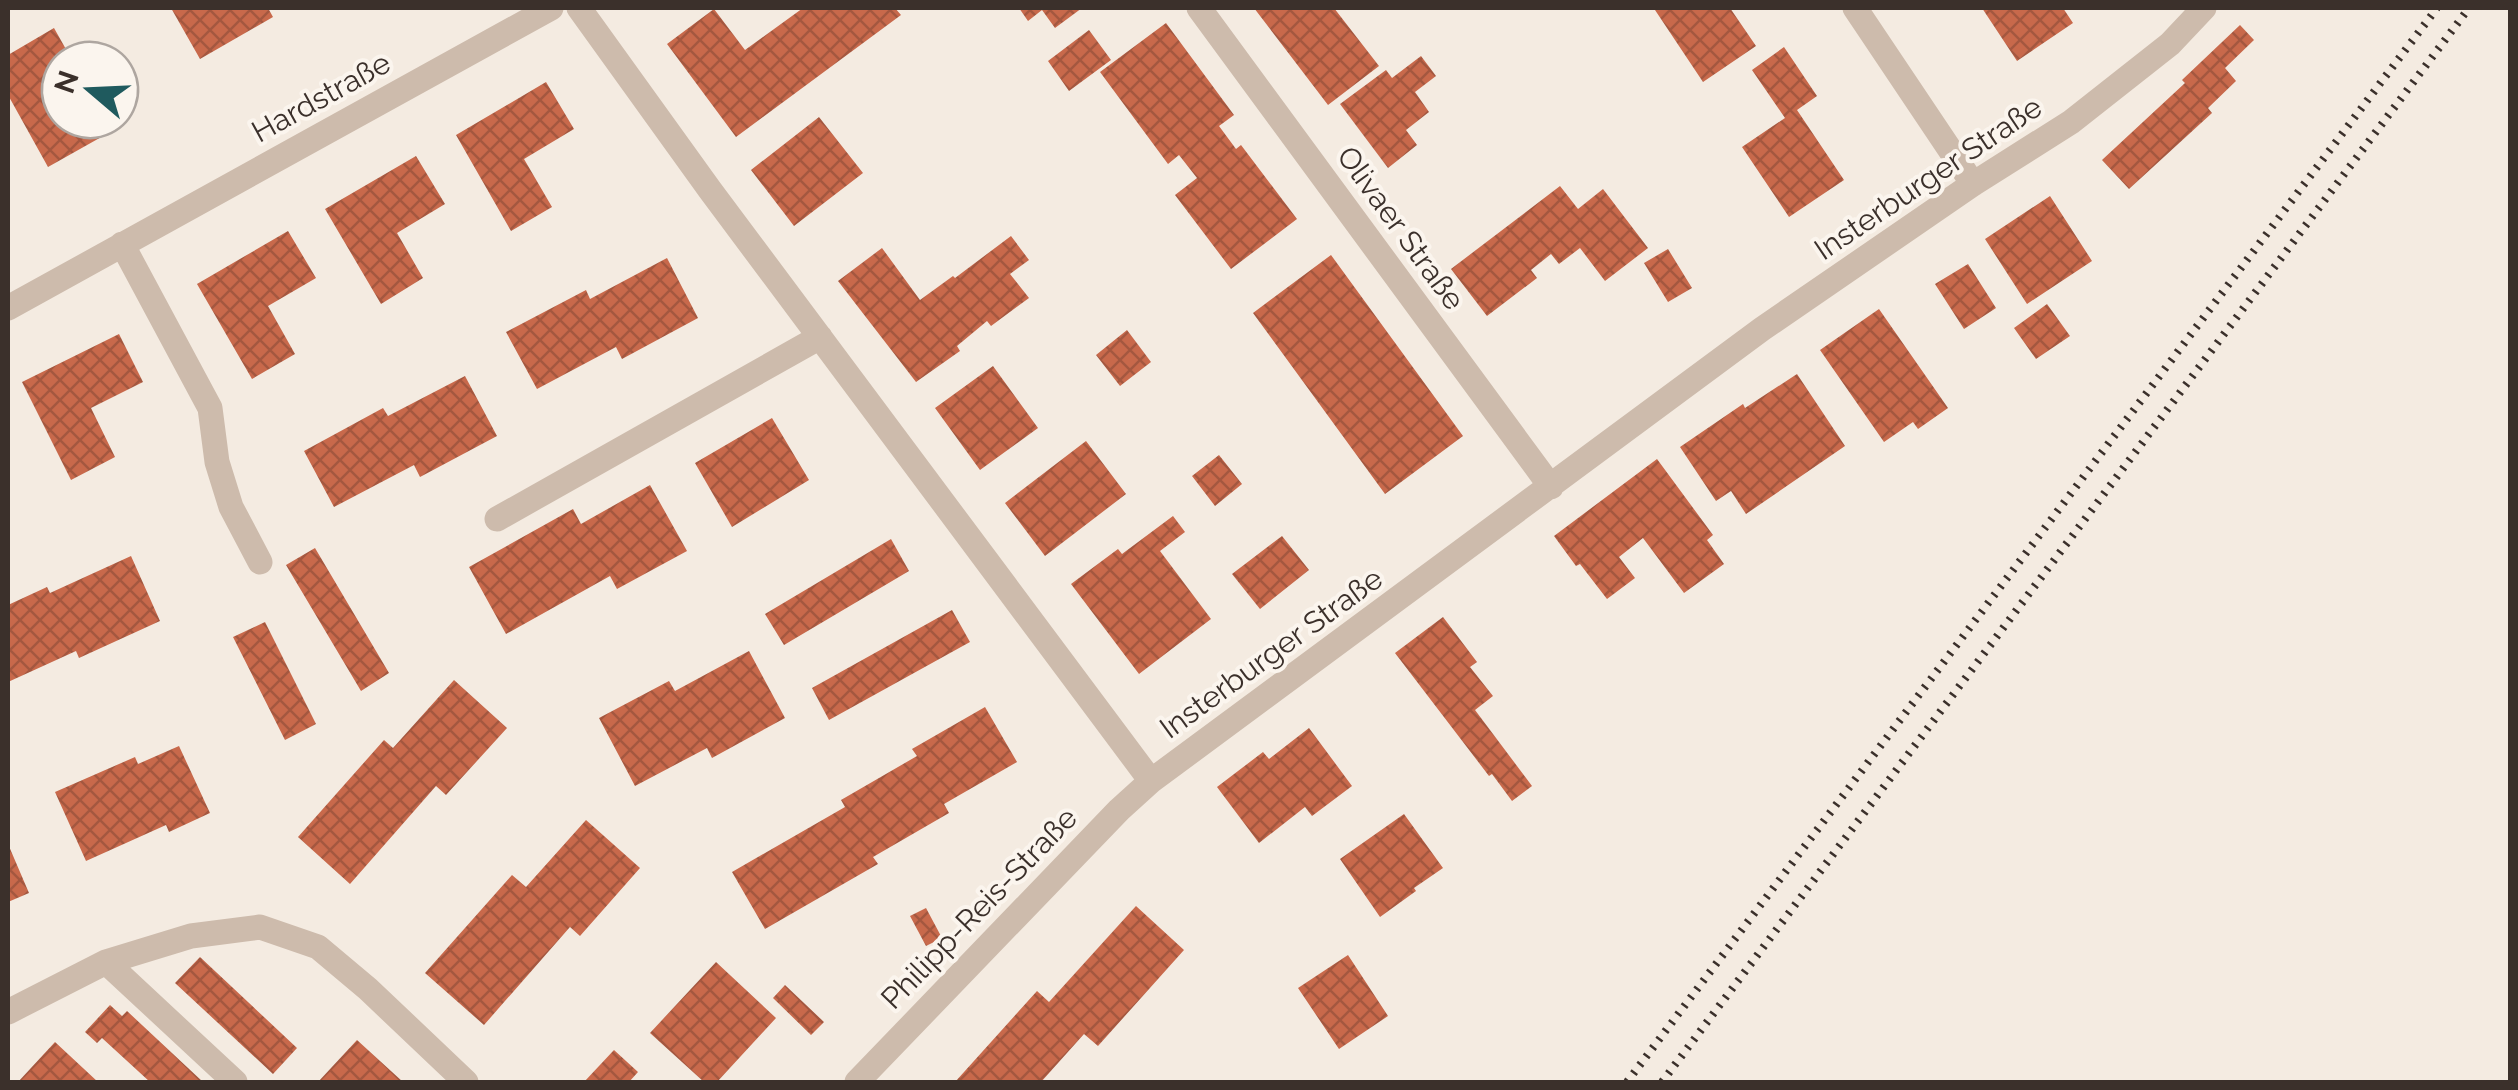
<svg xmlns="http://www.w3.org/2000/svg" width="2518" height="1090" font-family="Raleway,sans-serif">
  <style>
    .building { fill: url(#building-cross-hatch) }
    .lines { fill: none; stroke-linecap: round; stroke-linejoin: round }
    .minor { stroke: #cdbbac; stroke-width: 25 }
    .rail { stroke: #3b302b; stroke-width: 8; stroke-dasharray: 2.5 8; stroke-linecap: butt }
    .labels { text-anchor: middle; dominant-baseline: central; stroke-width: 8; stroke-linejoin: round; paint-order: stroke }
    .street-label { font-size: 30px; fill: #3b302b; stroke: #fbf5ee }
  </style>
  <defs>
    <pattern id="building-cross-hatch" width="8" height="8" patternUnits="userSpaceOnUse" patternTransform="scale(2.5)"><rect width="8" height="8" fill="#c8694b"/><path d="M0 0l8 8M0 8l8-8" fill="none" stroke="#a4573f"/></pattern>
  </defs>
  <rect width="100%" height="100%" fill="#f4ebe1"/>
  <path class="building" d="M171 8H268L273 17 200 59Z
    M803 8H895L901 15 736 137 667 44 714 9 745 50Z
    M1019 8H1082L1055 28 1042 10 1028 21Z
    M1254 8H1334L1379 66 1328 105Z
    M1659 8H1730L1756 46 1703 82 1655 10Z
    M1982 8H2063L2073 23 2017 61Z
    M1166 23 1234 115 1219 126 1236 149 1241 145 1297 219 1231 269 1175 195 1197 178 1179 155 1168 164 1100 72Z
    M2240 25 2254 40 2225 68 2236 81 2208 108 2212 113 2129 189 2102 160 2185 83 2182 80Z
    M54 28 72 60H60V120H106L112 131 48 167 8 95V55Z
    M1089 30 1111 60 1069 91 1048 61Z
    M1784 47 1817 96 1797 110 1844 180 1789 217 1742 147 1785 118 1752 70Z
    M1421 56 1436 76 1415 92 1429 112 1406 130 1417 145 1388 168 1340 104 1386 70 1392 78Z
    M546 82 574 129 524 159 552 207 511 231 456 135Z
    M819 117 863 173 794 226 751 170Z
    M416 156 445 204 397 233 423 278 381 304 325 209Z
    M1560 186 1578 209 1603 189 1648 248 1605 281 1580 248 1559 264 1551 254 1531 270 1537 278 1487 316 1451 269Z
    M2050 196 2092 261 2027 304 1985 239Z
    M288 231 316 278 268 306 295 354 252 379 197 284Z
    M1011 236 1029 260 1010 274 1029 298 991 326 987 321 957 346 960 351 916 382 838 281 882 248 920 300 953 276 955 278Z
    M1668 249 1692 288 1668 302 1644 263Z
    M1331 255 1463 436 1385 494 1253 313Z
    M667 258 698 318 622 359 616 347 537 389 506 332 586 290 590 299Z
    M1968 264 1996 308 1964 329 1935 284Z
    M2047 304 2070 336 2036 359 2014 328Z
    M1879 309 1948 408 1918 429 1913 422 1884 442 1820 350Z
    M1127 330 1151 362 1120 386 1096 355Z
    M119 334 143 382 91 408 115 457 71 480 22 382Z
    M993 366 1038 428 980 470 935 408Z
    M1797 374 1845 446 1746 514 1731 491 1716 501 1680 447 1743 404 1745 408Z
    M465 376 497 436 420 477 414 465 334 507 304 451 383 408 388 416Z
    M772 418 809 480 732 527 695 463Z
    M1086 441 1126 494 1045 556 1005 503Z
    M1219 455 1242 484 1215 506 1192 476Z
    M1657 459 1713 535 1707 540 1724 564 1684 593 1643 538 1619 557 1635 578 1607 599 1580 564 1576 566 1554 536Z
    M650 485 687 551 617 589 610 576 506 634 469 567 573 509 581 524Z
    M1173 516 1185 532 1160 551 1211 619 1139 674 1071 584 1118 549 1122 554Z
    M1282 536 1309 570 1260 609 1232 574Z
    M891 539 909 571 784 645 765 614Z
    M315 548 389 673 361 691 286 565Z
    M131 556 160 621 79 658 76 651 8 682V605L47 587 50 593Z
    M952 610 970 642 829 720 812 688Z
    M1443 617 1477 662 1470 667 1493 696 1475 710 1532 786 1512 801 1492 774 1489 776 1395 653Z
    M265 622 316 724 285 740 233 637Z
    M749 651 785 718 712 758 707 748 635 786 599 718 669 681 675 691Z
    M454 680 507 728 446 795 436 786 350 884 298 837 384 740 393 748Z
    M985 707 1017 762 944 804 949 813 873 857 878 864 765 929 732 872 845 807 841 800 917 756 912 749Z
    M1309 728 1352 786 1312 816 1305 807 1259 843 1217 787 1263 752 1269 759Z
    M179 746 210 813 169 832 166 825 86 861 55 792 135 757 138 764Z
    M1404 814 1443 868 1414 888 1416 891 1380 917 1340 859Z
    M586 820 640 868 580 936 570 927 484 1025 425 973 512 875 526 887Z
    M8 844 29 893 8 902Z
    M1136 906 1184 950 1098 1046 1084 1034 1041 1082H955L1037 991 1049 1002Z
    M926 908 942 938 926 946 910 916Z
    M1348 955 1388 1016 1339 1049 1298 988Z
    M200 957 297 1048 273 1074 175 983Z
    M716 962 776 1018 717 1082H704L650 1033Z
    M785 985 824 1022 811 1035 773 998Z
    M110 1005 122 1016 127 1011 203 1082H150L102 1038 97 1043 85 1032Z
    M357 1040 403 1082H318Z
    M55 1042 98 1082H18Z
    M614 1050 638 1072 629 1082H584Z"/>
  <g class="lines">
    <path class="minor" d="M579 8 710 190 1151 781
      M1199 8 1551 487
      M1855 8 1973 184
      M122 244 210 408 217 462 231 507 260 562
      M8 308 551 8
      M497 519 820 337
      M106 962 235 1082
      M8 1012 106 962 191 936 260 927 318 947 368 989 466 1082
      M857 1082 1119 810 1151 781 1762 329 1973 184 2071 122 2170 44 2204 8"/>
    <path class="rail" d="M1627 1082 2437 8
      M1662 1082 2469 8"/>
  </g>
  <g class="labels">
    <g class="street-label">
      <text transform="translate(321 97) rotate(-29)">Hardstraße</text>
      <text transform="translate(1928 178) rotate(-34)">Insterburger Straße</text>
      <text transform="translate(1401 228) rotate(54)">Olivaer Straße</text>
      <text transform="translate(1271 653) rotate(-36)">Insterburger Straße</text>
      <text transform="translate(979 908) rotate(-46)">Philipp-Reis-Straße</text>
    </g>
  </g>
  <rect width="2518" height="1090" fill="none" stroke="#3b302b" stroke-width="20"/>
  <g transform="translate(90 90) rotate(289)"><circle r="48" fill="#fbf5ee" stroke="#aea6a0" stroke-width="2.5"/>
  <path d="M0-8L18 38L0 25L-18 38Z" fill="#1f5a5e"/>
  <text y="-15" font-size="28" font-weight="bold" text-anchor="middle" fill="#3b302b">N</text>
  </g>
</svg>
